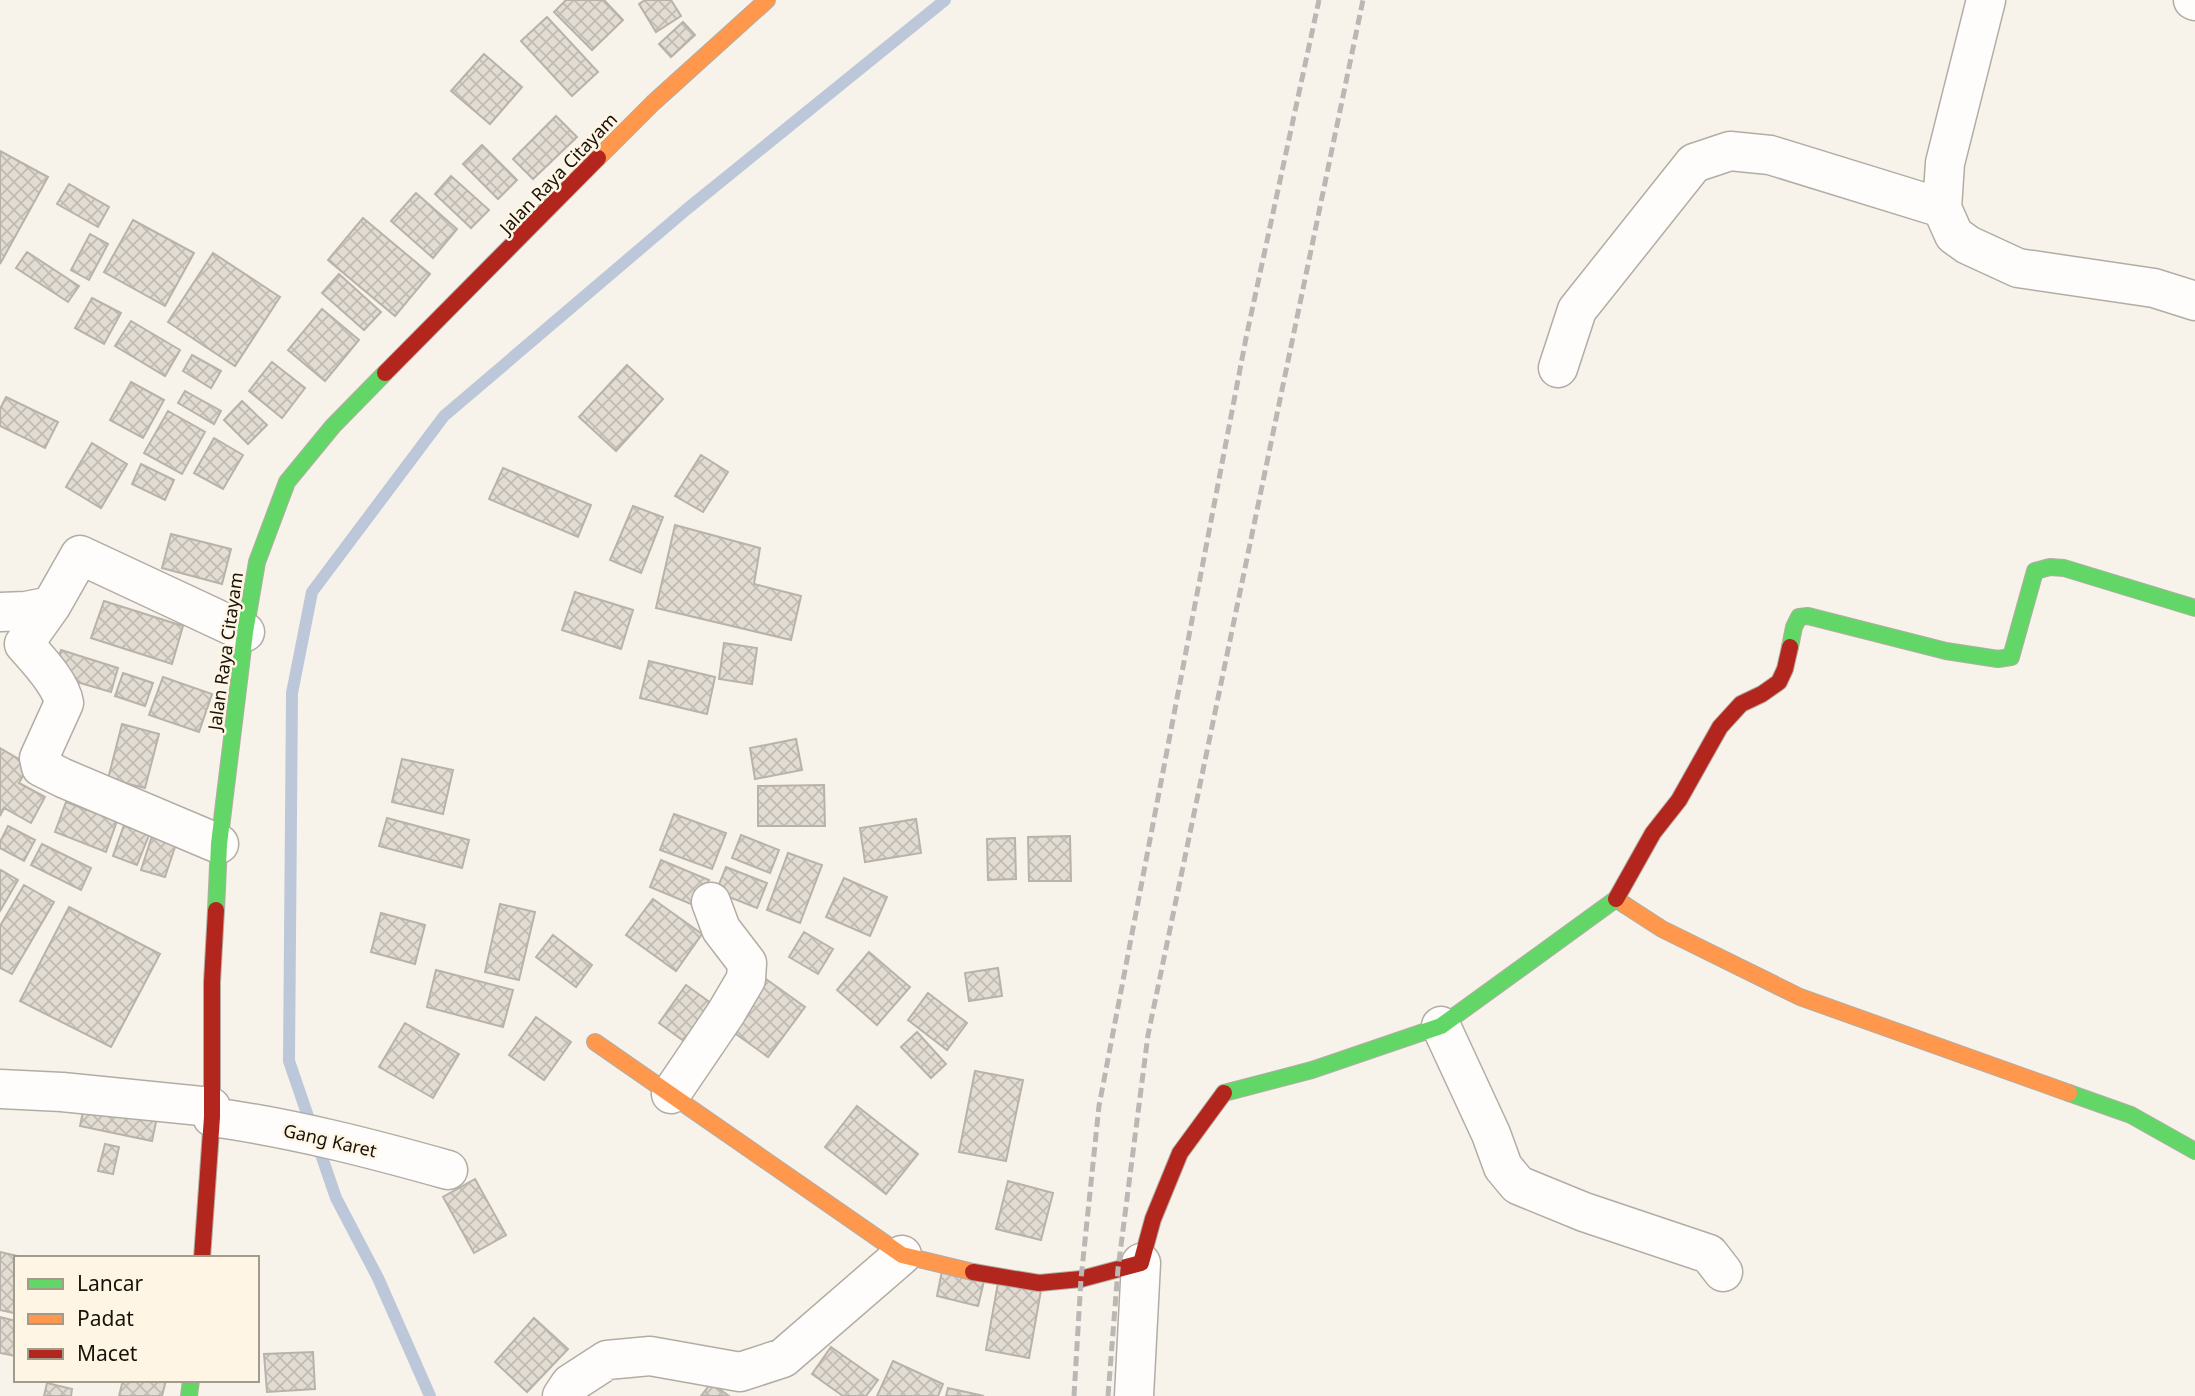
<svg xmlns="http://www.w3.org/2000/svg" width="2195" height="1396" font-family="'Noto Sans',sans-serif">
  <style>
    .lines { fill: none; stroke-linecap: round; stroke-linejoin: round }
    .stream { stroke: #bcc8da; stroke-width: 12 }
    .building { fill: url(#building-cross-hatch); stroke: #b8b3aa; stroke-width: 2 }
    .street-casing { stroke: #b2ada4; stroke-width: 41 }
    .fast-casing { stroke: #b2ada4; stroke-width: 18 }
    .slow-casing { stroke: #b2ada4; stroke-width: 18 }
    .jam-casing { stroke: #b2ada4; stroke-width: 18 }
    .street { stroke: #fefdfc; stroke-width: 38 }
    .fast { stroke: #63d668; stroke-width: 16 }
    .slow { stroke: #ff974d; stroke-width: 16 }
    .jam { stroke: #b3261e; stroke-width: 16 }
    .rail { stroke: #bab8b5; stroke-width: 5; stroke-dasharray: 10 5; stroke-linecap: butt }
    .labels { text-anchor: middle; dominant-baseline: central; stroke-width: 5; stroke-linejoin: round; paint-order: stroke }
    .street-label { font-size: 18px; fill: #181308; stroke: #fef5e4 }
  </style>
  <defs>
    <pattern id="building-cross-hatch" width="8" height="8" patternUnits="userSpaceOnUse" patternTransform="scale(1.75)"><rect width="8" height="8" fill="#e2dcd2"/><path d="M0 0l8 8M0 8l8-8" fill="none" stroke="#c1bcb3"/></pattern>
  </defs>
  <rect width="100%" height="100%" fill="#f8f3ea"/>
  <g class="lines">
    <path class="stream" d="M430 1396 378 1278 336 1198 289 1061 292 693 312 592 444 416 687 209 945 0"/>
  </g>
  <path class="building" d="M566 0H604L623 20 592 50 554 12Z
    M645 0H671L681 16 656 32 639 4Z
    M547 17 598 72 572 96 521 41Z
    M683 22 695 35 671 57 659 44Z
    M484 54 522 87 490 124 451 91Z
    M556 116 577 137 533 179 513 159Z
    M482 145 517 180 498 199 463 164Z
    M0 151 48 177 0 264Z
    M451 176 489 210 471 228 435 194Z
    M69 184 109 207 98 227 57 204Z
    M416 193 457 229 433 258 391 221Z
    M363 218 430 274 395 316 328 260Z
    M133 220 194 253 165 306 104 272Z
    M90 234 108 244 89 280 71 270Z
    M27 252 79 286 68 302 16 268Z
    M213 253 280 297 235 366 168 322Z
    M339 274 381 312 364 330 322 293Z
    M92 298 121 313 104 344 75 328Z
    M322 309 359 340 325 381 288 350Z
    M131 321 180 350 165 376 115 346Z
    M192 355 221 371 211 388 183 371Z
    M272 362 305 388 282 418 249 391Z
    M627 365 663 399 616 451 579 417Z
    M131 382 164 400 143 438 110 420Z
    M185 391 221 411 214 424 178 403Z
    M6 397 58 422 45 448 0 426V409Z
    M242 401 267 425 248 444 224 420Z
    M168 411 205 432 182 474 144 453Z
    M214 438 243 455 223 489 194 473Z
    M92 443 127 464 101 508 66 487Z
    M701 455 728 472 703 512 675 496Z
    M141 464 174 480 165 500 132 484Z
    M503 468 591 505 578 537 489 499Z
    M633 506 663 517 641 573 610 560Z
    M675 525 760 548 754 584 801 596 791 640 656 608Z
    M171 534 231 549 222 584 162 568Z
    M575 592 633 610 621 649 562 630Z
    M104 601 183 626 172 664 91 638Z
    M724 643 757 648 752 684 719 679Z
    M61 650 118 668 111 692 53 675Z
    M649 661 715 677 707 714 640 698Z
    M123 673 153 683 145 706 115 696Z
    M163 677 212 694 199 732 149 715Z
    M122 724 159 734 145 788 108 779Z
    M796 739 802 770 755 779 750 748Z
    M0 748 29 765 19 783 45 797 31 823 4 808 0 816Z
    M402 759 453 770 443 814 392 802Z
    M824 785 825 826H758V786Z
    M66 802 117 821 106 852 55 832Z
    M674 814 726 833 712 869 660 850Z
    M387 818 469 840 462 868 379 846Z
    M916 819 921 853 865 862 860 828Z
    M124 825 149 835 137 865 113 856Z
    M8 826 35 840 24 861 0 848V842Z
    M741 835 779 850 770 873 732 858Z
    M152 836 176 844 165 877 141 870Z
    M1070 836 1071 881H1029L1028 837Z
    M1015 838 1016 879 988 880 987 839Z
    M42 844 91 868 81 890 31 865Z
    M788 853 822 865 800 923 767 910Z
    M661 860 709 880 698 907 650 887Z
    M726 867 767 883 757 908 716 892Z
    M1 870 18 880 0 911V872Z
    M844 878 887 897 870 936 826 917Z
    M24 885 54 902 12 974 0 968V926Z
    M653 899 702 934 676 971 626 935Z
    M500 904 535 912 519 980 485 972Z
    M69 907 160 954 111 1047 20 1001Z
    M381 913 425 925 415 964 371 952Z
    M804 932 833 949 818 974 789 957Z
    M553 935 592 965 576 987 536 957Z
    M869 952 910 987 877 1025 837 990Z
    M998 968 1002 996 969 1001 965 973Z
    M436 970 513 990 503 1027 427 1007Z
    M766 979 805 1007 768 1057 729 1029Z
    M686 985 715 1006 688 1044 659 1023Z
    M928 993 967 1023 947 1050 908 1020Z
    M536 1017 571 1042 544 1080 509 1055Z
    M405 1023 459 1054 433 1098 379 1067Z
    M917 1032 946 1064 931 1078 901 1047Z
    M975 1071 1023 1080 1006 1161 959 1152Z
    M86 1097 158 1112 152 1141 80 1126Z
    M857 1106 918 1154 886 1194 825 1147Z
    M105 1144 119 1147 113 1174 98 1171Z
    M475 1179 506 1235 474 1253 443 1197Z
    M1008 1181 1053 1193 1041 1240 996 1229Z
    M0 1252 26 1258H16L14 1313 0 1310Z
    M942 1271 984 1281 978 1306 937 1296Z
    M998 1283 1041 1290 1029 1358 986 1350Z
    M0 1317 16 1321V1356L0 1353Z
    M534 1318 568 1349 527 1392 495 1362Z
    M831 1347 878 1380 866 1396H843L812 1374Z
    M313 1352 315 1389 267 1392 264 1354Z
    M893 1361 943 1384 938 1396H877Z
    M123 1380H166L162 1396H119Z
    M47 1383 72 1389 71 1396H44Z
    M711 1383 729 1396H701Z
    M948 1388 984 1396H946Z"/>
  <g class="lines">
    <g class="street-casing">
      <path id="street" d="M1986 0 1945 163 1942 208 1954 235 1968 245 2018 268 2154 288 2195 301
        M2193 0 2195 1
        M1558 368 1577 310 1694 163 1730 151 1770 155 1942 208
        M51 606 24 644C37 659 61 683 64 703L39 758 41 767 63 778 219 844
        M0 612 26 611 51 606 80 555 245 632
        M1441 1026 1491 1134 1503 1167 1518 1185 1584 1212 1709 1254 1723 1272
        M0 1089 62 1092 211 1107
        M671 1094 726 1013 746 979 747 963 721 929 711 902
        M212 1117C292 1128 370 1148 448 1170
        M562 1396 570 1384 607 1360 650 1356 740 1372 783 1358 902 1255
        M1134 1396 1141 1263"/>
    </g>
    <g class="fast-casing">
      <path id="fast" d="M1790 647 1794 627 1799 617 1808 616 1946 651 1998 659 2011 657 2035 571 2050 567 2064 568 2195 608
        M216 910 219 844 245 632 257 562 287 482 333 426 385 373
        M1224 1093 1312 1070 1441 1026 1616 899 1625 905
        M2069 1093 2131 1115 2195 1151
        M189 1396 191 1380"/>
    </g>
    <g class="slow-casing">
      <path id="slow" d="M598 158 653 103 767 0
        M1625 905 1662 929 1800 997 2069 1093
        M595 1042 902 1255 973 1272"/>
    </g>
    <g class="jam-casing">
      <path id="jam" d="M385 373 598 158
        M1616 899 1653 833 1679 800 1720 727 1741 704 1762 694 1779 682 1785 669 1790 647
        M202 1258 212 1117V982L216 910
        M973 1272 1039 1283 1081 1279 1141 1263 1153 1219 1180 1153 1224 1093"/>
    </g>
    <use href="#street" class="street"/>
    <use href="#fast" class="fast"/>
    <use href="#slow" class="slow"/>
    <use href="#jam" class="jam"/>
    <path class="rail" d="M1074 1396 1081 1279 1099 1106 1246 338 1319 0
      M1108 1396 1118 1269 1148 1035 1363 0"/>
  </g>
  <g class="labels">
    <g class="street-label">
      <text transform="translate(558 173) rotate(-46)">Jalan Raya Citayam</text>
      <text transform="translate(225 651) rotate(-82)">Jalan Raya Citayam</text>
      <text transform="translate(330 1140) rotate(13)">Gang Karet</text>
    </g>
  </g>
  <rect x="14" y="1256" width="245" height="126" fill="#fef5e4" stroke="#a29b8c" stroke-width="2"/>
  <rect x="28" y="1279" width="35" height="10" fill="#63d668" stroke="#a29b8c" stroke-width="2"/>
  <text x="77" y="1291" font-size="21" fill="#181308">Lancar</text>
  <rect x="28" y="1314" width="35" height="10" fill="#ff974d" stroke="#a29b8c" stroke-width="2"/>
  <text x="77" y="1326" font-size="21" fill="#181308">Padat</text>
  <rect x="28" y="1349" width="35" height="10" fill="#b3261e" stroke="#a29b8c" stroke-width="2"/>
  <text x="77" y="1361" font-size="21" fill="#181308">Macet</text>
</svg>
